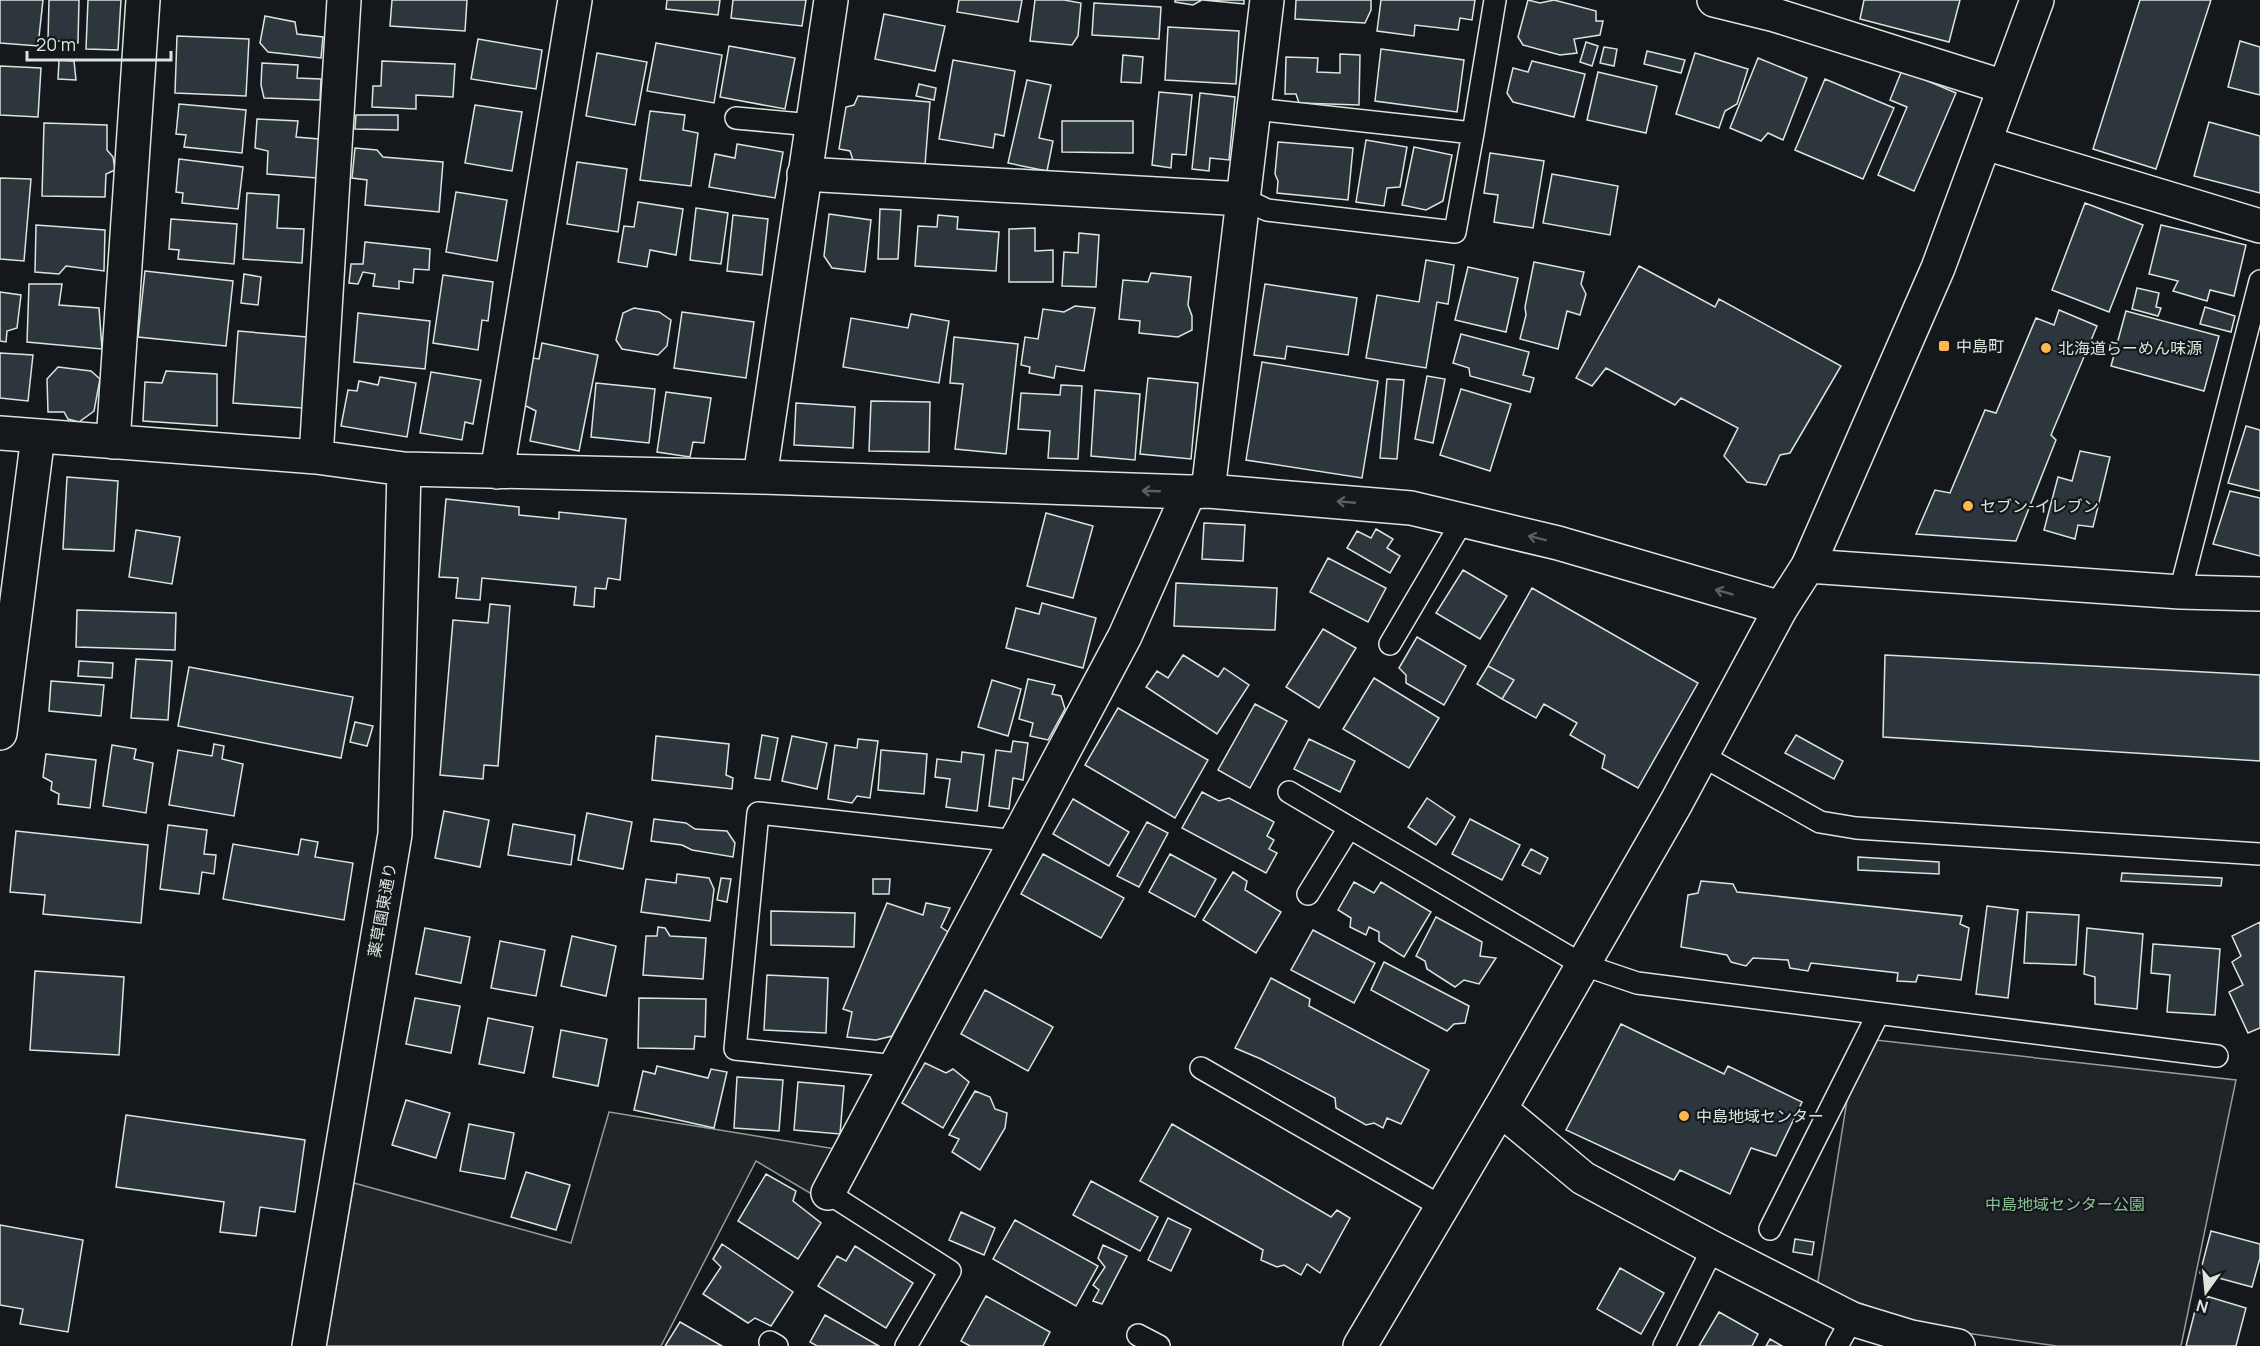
<svg xmlns="http://www.w3.org/2000/svg" width="2260" height="1346" font-family="Manrope,'Noto Sans JP',sans-serif">
  <style>
    .green { fill: #202428; stroke: #939e99; stroke-width: 1.5 }
    .building { fill: #2c363c; stroke: #d8e6dc; stroke-width: 1.5 }
    .lines { fill: none; stroke-linecap: round; stroke-linejoin: round }
    .service-casing { stroke: #d8e6dc; stroke-width: 24 }
    .minor-casing { stroke: #d8e6dc; stroke-width: 36 }
    .secondary-casing { stroke: #d8e6dc; stroke-width: 36 }
    .service { stroke: #14181c; stroke-width: 21 }
    .minor { stroke: #14181c; stroke-width: 33 }
    .secondary { stroke: #14181c; stroke-width: 33 }
    .oneway { stroke: #59605f }
    .poi-dot { fill: #ffb74d; stroke: #14181c; stroke-width: 2 }
    .labels { text-anchor: middle; dominant-baseline: central; stroke-width: 4.5; stroke-linejoin: round; paint-order: stroke }
    .poi-label { font-size: 16px; fill: #d8e6dc; stroke: #14181c; text-anchor: start }
    .street-label { font-size: 16px; fill: #d8e6dc; stroke: #14181c }
    .park-label { font-size: 16px; fill: #8ac095; stroke: #14181c }
  </style>
  <rect width="100%" height="100%" fill="#14181c"/>
  <path class="green" d="M1857 1038 2236 1080 2181 1346H2057L1924 1327 1817 1287Z
    M609 1112 842 1150 815 1196 756 1161 661 1346H326L354 1183 571 1243Z"/>
  <path class="building" d="M0 0H43L38 46 0 43Z
    M49 0H79L78 43 48 40Z
    M88 0H121L118 50 86 49Z
    M392 0H467L465 31 390 26Z
    M667 0H720L718 15 666 9Z
    M733 0H806L802 26 731 18Z
    M959 0H1022L1018 22 957 12Z
    M1035 0H1064L1081 3 1078 36 1072 45 1030 41Z
    M1175 0H1202L1193 5 1175 2Z
    M1203 0H1244V4Z
    M1296 0H1371V10L1365 23 1295 19Z
    M1381 0H1475L1472 20 1460 18 1458 30 1415 25 1414 36 1377 31Z
    M1528 0 1540 3 1554 0 1596 11V21H1603L1600 35 1574 39 1577 53 1560 55 1523 45 1518 37Z
    M1864 0H1960L1949 42 1860 19Z
    M2140 0H2211L2156 169 2093 149Z
    M1094 3 1161 7 1159 39 1092 35Z
    M884 14 945 26 935 71 875 59Z
    M265 16 295 22 297 34 323 37 321 58 268 52 260 43Z
    M1168 27 1239 31 1236 84 1165 80Z
    M177 36 249 39 246 96 175 93Z
    M478 39 542 50 536 89 471 79Z
    M2240 41 2260 47V95L2228 87Z
    M1586 42 1598 46 1592 66 1580 62Z
    M656 43 722 55 714 103 647 91Z
    M729 46 795 58 785 109 720 97Z
    M1604 47 1617 49 1614 66 1600 63Z
    M1381 49 1464 60 1457 112 1375 101Z
    M1647 51 1685 60 1681 73 1644 64Z
    M597 53 647 62 635 125 586 116Z
    M1695 53 1748 69 1737 104 1725 111 1719 128 1676 114Z
    M1340 54 1360 55 1359 105 1299 103 1296 94H1285L1286 57 1318 58 1317 72 1340 73Z
    M1123 55 1143 57 1141 83 1121 82Z
    M1758 58 1807 78 1783 140 1768 133 1761 141 1730 128Z
    M59 60 74 61 76 80 58 79Z
    M953 60 1015 71 1004 136 995 134 993 148 939 139Z
    M382 61 455 64 453 97 416 95V109L372 107 373 86H381Z
    M1532 61 1585 74 1574 117 1513 102 1507 93 1513 68 1528 72Z
    M262 63 298 65 297 78 321 79 320 100 264 98 261 85Z
    M0 66 41 68 38 117 0 115Z
    M1902 70 1956 93 1914 191 1878 175 1907 107 1890 100Z
    M1598 72 1657 86 1646 133 1587 120Z
    M1825 79 1894 108 1863 179 1795 150Z
    M1027 80 1051 85 1039 138 1053 141 1047 171 1008 163Z
    M919 84 936 88 934 100 916 96Z
    M1159 92 1192 95 1186 155 1172 154 1171 168 1152 165Z
    M1200 93 1235 97 1229 160 1210 158 1209 171 1192 169Z
    M858 96 930 102 925 165 853 160 850 151 839 149 846 107 854 105Z
    M179 104 246 110 242 153 184 147 186 135 176 134Z
    M475 105 522 112 512 171 465 163Z
    M650 111 685 115 683 130 698 133 691 186 640 180Z
    M356 115H398V130L355 129Z
    M257 119 298 121 296 137 319 139 317 178 267 174 268 151 255 148Z
    M1062 121H1133V153L1062 152Z
    M2209 122 2260 136V193L2194 176Z
    M44 123 107 125V150L113 157 115 170 106 174 105 197 42 196Z
    M1366 140 1407 147 1400 187 1387 188 1384 206 1356 202Z
    M1278 142 1353 148 1348 200 1277 193 1278 181 1275 174Z
    M737 144 783 152 775 198 709 187 715 154 735 158Z
    M1414 147 1452 155 1443 201 1426 210 1402 205Z
    M355 148 377 150 383 157 443 162 439 212 365 205 367 180 352 178Z
    M1490 153 1544 161 1533 228 1494 222 1498 195 1484 193Z
    M179 159 243 167 238 209 182 203 183 193 176 192Z
    M577 162 627 169 618 232 567 224Z
    M1552 174 1618 186 1610 235 1543 223Z
    M0 178 31 179 24 261 0 259Z
    M456 192 507 200 497 261 446 252Z
    M247 193 279 195 277 228 304 229 302 263 243 259Z
    M638 202 683 209 676 255 650 250 647 267 618 262 624 226 634 227Z
    M2085 203 2143 225 2109 312 2052 290Z
    M696 208 728 213 721 264 690 260Z
    M880 209 901 210 898 259H878Z
    M829 214 871 220 865 272 832 268 824 256Z
    M733 215 768 219 762 275 727 271Z
    M938 215 958 217 957 229 999 232 996 271 915 266 918 226 937 227Z
    M171 219 237 224 234 264 178 259 179 250 169 249Z
    M36 225 105 230 104 271 66 266 59 274 35 272Z
    M2161 225 2246 245 2234 296 2210 290 2207 301 2173 291 2178 281 2149 274Z
    M1035 228V251L1053 250V282H1009V229Z
    M1079 233 1099 235 1096 287 1062 286 1064 252 1078 253Z
    M365 242 430 249 429 270 414 269 413 283 399 281V289L373 286 375 274 363 272 358 284 349 283 351 264H363Z
    M1426 260 1454 265 1448 304 1437 302 1426 368 1366 358 1377 295 1419 302Z
    M1534 262 1584 272 1581 284 1586 294 1580 315 1567 311 1558 349 1520 339 1526 315 1525 307Z
    M1639 266 1715 307 1719 299 1841 366 1790 453 1780 455 1766 485 1747 482 1724 456 1738 428 1681 398 1675 405 1606 368 1592 386 1576 378Z
    M1468 267 1518 278 1506 332 1455 320Z
    M145 271 233 281 226 346 138 337Z
    M1151 273 1191 277 1188 305 1192 316V330L1178 337 1139 333 1140 321 1119 319 1123 280 1148 282Z
    M244 274 261 277 258 305 241 303Z
    M443 275 493 282 488 321 482 320 478 350 433 343Z
    M29 284H62L59 305 99 308 102 349 27 342Z
    M1265 284 1357 298 1348 355 1287 346 1285 359 1254 355Z
    M2137 288 2159 293 2156 307 2161 308 2158 316 2132 309Z
    M0 292 21 295 17 328 7 331 6 342 0 341Z
    M1075 306 1095 308 1084 371 1056 366 1054 378 1029 373 1030 367 1021 365 1025 337 1038 339 1043 309 1064 312Z
    M2205 307 2235 316 2231 332 2200 324Z
    M634 308 659 312 671 320 667 346 658 355 622 349 616 340 623 313Z
    M2059 310 2097 326 2051 435 2056 440 2016 541 1916 534 1935 490 1950 493 1985 410 1996 413 2036 318 2054 325Z
    M2126 311 2219 336 2204 391 2111 366Z
    M682 312 754 322 746 378 674 368Z
    M358 313 430 321 425 369 354 362Z
    M911 314 949 321 939 383 843 367 851 318 908 328Z
    M238 331 307 337 302 408 233 403Z
    M1461 334 1529 352 1523 375 1534 378 1530 392 1470 376 1469 368 1453 363Z
    M954 337 1018 344 1006 454 955 449 963 384 950 383Z
    M542 343 598 355 579 451 530 441 536 411 524 405 533 358 539 359Z
    M0 353 33 355 28 401 0 398Z
    M1262 362 1378 381 1362 478 1246 460Z
    M58 367 91 371 100 379 94 411 79 422 68 419 64 412H48L47 379Z
    M166 371 217 374V426L143 421 145 382 162 383Z
    M431 372 481 380 473 424 465 422 462 440 420 433Z
    M1427 376 1445 379 1433 443 1415 439Z
    M380 377 416 383 407 437 341 426 348 390 357 391 359 381 378 385Z
    M1148 378 1198 383 1191 459 1140 454Z
    M1387 379 1404 380 1397 459 1380 458Z
    M596 383 655 389 649 443 591 437Z
    M1061 385 1082 386 1078 459 1048 458 1050 431 1018 429 1021 393 1060 395Z
    M1461 389 1511 404 1490 471 1440 455Z
    M1095 390 1140 394 1135 460 1091 456Z
    M666 392 711 398 704 443 693 442 690 457 657 452Z
    M871 401 930 402 929 452 869 451Z
    M796 403 855 407 853 448 794 445Z
    M2246 426 2260 430V491L2228 483Z
    M2080 451 2110 457 2093 527 2078 525 2075 539 2044 530 2058 477 2072 481Z
    M67 477 118 481 114 551 63 549Z
    M2230 491 2260 498V556L2213 544Z
    M446 499 519 507V515L559 519V512L626 519 620 580 608 578 606 589 595 588 594 607 574 605 576 587 482 578 480 600 456 598 458 578 439 577Z
    M1046 513 1093 526 1073 598 1027 586Z
    M1204 523 1245 525 1243 561 1202 559Z
    M1376 529 1393 539 1387 548 1400 556 1390 573 1347 548 1357 531 1371 538Z
    M136 530 180 537 172 584 129 577Z
    M1328 558 1386 588 1368 622 1310 592Z
    M1463 570 1507 596 1480 639 1436 613Z
    M1176 583 1277 588 1275 630 1174 626Z
    M1532 588 1698 683 1638 788 1602 768 1605 755 1570 735 1577 723 1544 704 1536 718 1502 699 1514 680 1488 666Z
    M1042 603 1096 618 1083 668 1006 648 1016 608 1039 614Z
    M490 604 510 606 498 766 484 765 483 779 440 775 453 620 488 623Z
    M77 610 176 613 175 650 76 647Z
    M1323 629 1356 648 1319 708 1286 687Z
    M1417 637 1466 666 1444 705 1406 683V675L1399 668Z
    M1183 655 1218 677 1224 668 1249 685 1217 734 1146 687 1157 671 1168 678Z
    M1885 655 2260 675V761L1883 737Z
    M136 659 172 661 168 720 131 718Z
    M79 661 113 663 112 678 78 676Z
    M1488 666 1514 680 1502 699 1477 684Z
    M189 667 353 697 341 758 178 726Z
    M1374 678 1439 718 1409 768 1343 729Z
    M1028 679 1055 685 1052 694 1061 696 1065 709 1048 740 1030 736 1033 723 1019 719Z
    M992 680 1021 689 1008 736 978 727Z
    M51 681 104 685 101 716 49 711Z
    M1255 704 1287 721 1250 788 1218 770Z
    M1118 708 1208 760 1175 818 1085 765Z
    M355 722 373 726 367 746 350 742Z
    M762 735 778 738 770 780 755 778Z
    M1796 735 1843 761 1834 779 1785 753Z
    M656 736 729 744 726 775 733 778 732 789 652 780Z
    M792 736 827 743 817 789 782 781Z
    M858 739 878 741 870 798 857 796 852 803 828 799 835 745 857 748Z
    M1309 739 1355 761 1340 792 1294 769Z
    M1013 741 1028 743 1023 780 1013 778 1009 809 989 806 996 750 1011 752Z
    M214 744 224 746 222 759 243 764 234 816 169 805 178 750 212 756Z
    M112 745 136 749 134 759 153 763 146 813 103 806Z
    M881 750 927 754 924 794 878 790Z
    M962 752 984 755 977 811 946 807 950 779 935 777 937 759 961 762Z
    M46 754 96 760 90 808 58 804 59 794 51 790 52 782 43 777Z
    M1202 792 1219 801 1229 798 1274 822 1267 836 1274 840 1269 849 1277 853 1266 873 1182 828Z
    M1427 798 1455 817 1436 845 1408 827Z
    M1073 799 1129 832 1109 866 1053 834Z
    M444 811 489 820 480 867 435 858Z
    M587 813 632 822 623 869 578 860Z
    M654 819 686 823 695 829 727 831 735 843 733 857 692 850 682 845 651 841Z
    M1470 819 1520 845 1502 880 1452 854Z
    M1147 822 1168 833 1139 887 1117 876Z
    M513 824 575 835 571 865 508 855Z
    M168 825 207 830 204 854 216 855 214 874 202 872 199 894 160 889Z
    M16 831 148 845 141 923 43 914 45 895 10 892Z
    M301 839 318 842 315 857 353 863 344 920 223 899 233 844 298 855Z
    M1531 849 1548 858 1540 874 1522 865Z
    M1043 854 1124 898 1101 938 1021 894Z
    M1170 854 1216 879 1195 917 1149 892Z
    M1858 857 1939 862V874L1858 870Z
    M1233 872 1247 881 1245 890 1281 912 1256 953 1203 920Z
    M2122 873 2222 878 2221 886 2121 881Z
    M677 874 709 878 714 889 710 921 641 912 646 879 676 883Z
    M721 878 731 879 727 902 717 900Z
    M873 879H890L889 894H873Z
    M1701 881 1733 884 1737 892 1962 916 1960 924 1969 928 1961 980 1918 975 1916 982 1897 981 1898 973 1811 963 1808 971 1790 968 1788 960 1753 958 1746 966 1731 962 1727 955 1681 947 1688 895 1698 893Z
    M1354 882 1374 893 1381 882 1431 912 1404 957 1379 941V932L1369 927 1366 935 1350 927 1351 918 1338 910Z
    M887 903 923 915 926 903 950 908 941 927 948 932 892 1036 876 1040 847 1037 852 1012 843 1009Z
    M1987 906 2018 910 2008 998 1976 994Z
    M771 911 855 913 854 947 771 945Z
    M2027 912 2079 915 2076 965 2024 963Z
    M1436 917 1482 942 1480 956 1496 958 1479 984 1464 980 1455 987 1427 969 1425 961 1416 956Z
    M2260 922V1028L2248 1033 2229 992 2243 985 2232 962 2241 956 2232 936Z
    M658 927 665 928 670 936 706 938 703 979 643 975 646 936H657Z
    M425 928 470 937 461 983 416 974Z
    M2087 928 2143 934 2137 1009 2095 1004V977L2084 974Z
    M1313 930 1375 963 1354 1003 1291 970Z
    M572 936 616 946 606 996 561 986Z
    M500 941 545 950 536 996 491 988Z
    M2153 944 2220 949 2215 1015 2167 1012 2170 975 2151 973Z
    M1384 962 1469 1006 1465 1023 1454 1024 1447 1031 1371 990Z
    M35 971 124 977 119 1055 30 1050Z
    M767 975 828 978 826 1033 764 1030Z
    M1271 978 1310 999 1309 1006 1429 1070 1401 1124 1387 1118 1383 1128 1374 1123 1366 1125 1336 1108 1335 1098 1261 1059 1235 1048Z
    M985 990 1053 1027 1028 1071 961 1034Z
    M415 998 460 1006 451 1053 406 1044Z
    M639 998 706 999 705 1037 695 1036 694 1049 638 1048Z
    M488 1018 533 1027 524 1073 479 1064Z
    M1621 1024 1724 1074 1728 1066 1802 1102 1776 1156 1751 1148 1730 1194 1680 1170 1674 1180 1566 1130Z
    M561 1030 607 1039 598 1086 553 1077Z
    M925 1063 946 1073 953 1069 969 1082 943 1128 902 1103Z
    M657 1066 708 1078 711 1069 727 1072 714 1128 634 1110 643 1071 655 1074Z
    M737 1077 783 1080 779 1131 734 1128Z
    M798 1082 844 1086 840 1134 794 1130Z
    M975 1091 990 1097 995 1109 1007 1113 1005 1128 980 1170 952 1152 959 1139 949 1135Z
    M406 1100 450 1113 436 1158 392 1145Z
    M126 1115 305 1140 295 1212 260 1207 256 1236 220 1232 224 1202 116 1187Z
    M469 1124 514 1133 505 1179 460 1171Z
    M1172 1124 1331 1217 1337 1210 1350 1218 1320 1273 1307 1264 1301 1275 1284 1265 1277 1267 1261 1260 1263 1250 1140 1181Z
    M526 1172 570 1185 556 1230 511 1217Z
    M766 1174 796 1191 793 1201 821 1223 798 1259 738 1221Z
    M1091 1181 1158 1217 1140 1251 1073 1215Z
    M961 1212 995 1228 984 1255 949 1240Z
    M1168 1218 1191 1229 1171 1271 1148 1260Z
    M1015 1220 1098 1266 1076 1306 993 1259Z
    M0 1225 83 1240 68 1332 20 1324 23 1309 0 1305Z
    M2211 1231 2260 1244V1258L2252 1287 2200 1273Z
    M1795 1239 1814 1242 1812 1255 1793 1252Z
    M722 1244 793 1292 771 1326 755 1318 748 1323 703 1294 721 1267 713 1259Z
    M1103 1245 1127 1256 1102 1304 1093 1301 1099 1290 1093 1285 1105 1267 1098 1258Z
    M855 1246 913 1283 886 1328 818 1286 837 1256 846 1261Z
    M1620 1268 1664 1293 1641 1334 1597 1309Z
    M986 1296 1050 1332 1043 1346H970L961 1341Z
    M2206 1296 2246 1308 2236 1346H2186L2197 1303 2205 1308Z
    M1719 1312 1758 1334 1752 1346H1699Z
    M825 1315 879 1346H817L810 1342Z
    M680 1322 722 1346H665Z
    M1770 1339 1782 1346H1766Z"/>
  <g class="lines">
    <g class="service-casing">
      <path id="service" d="M1255 109 1473 133 1495 0
        M736 118 812 125
        M1244 199 1267 210 1455 232 1473 133
        M2180 592 2260 281
        M1390 644 1463 520
        M1701 755 1820 822 1856 828 2260 854
        M1289 792 1581 964 1637 983 2217 1056
        M1308 894 1349 828
        M896 1066 735 1049 758 813 1017 841
        M1201 1068 1442 1207
        M828 1193 950 1271 906 1346
        M1770 1229 1878 1014
        M1138 1335 1159 1346
        M770 1342 777 1346
        M1664 1346 1713 1248
        M1837 1346 1852 1319"/>
    </g>
    <g class="minor-casing">
      <path id="minor" d="M1714 0 1775 15 2004 87
        M1985 143 2260 226
        M804 174 1244 199
        M0 433 316 457 404 469 760 477 1189 492 1208 491 1411 508 1558 543 1781 608
        M113 442 143 0
        M316 457 344 0
        M497 472 575 0
        M760 477 831 0
        M1208 491 1267 0
        M1808 566 2180 592 2260 594
        M0 733 38 436
        M1500 1109 1583 1178 1713 1248 1852 1319 1911 1337 1958 1346
        M828 1193 1125 636 1189 492
        M309 1346 395 834 404 469"/>
    </g>
    <g class="secondary-casing">
      <path id="secondary" d="M1360 1346 1500 1109 1676 803 1781 608 1808 566 1938 268 2037 0"/>
    </g>
    <use href="#service" class="service"/>
    <use href="#minor" class="minor"/>
    <use href="#secondary" class="secondary"/>
  </g>
  <defs><path id="oneway-shaft" d="M-6 0H5M1.5-3L5.5 0L1.5 3" fill="none" stroke-width="1.6" stroke-linecap="round" stroke-linejoin="round" transform="scale(1.5)"/></defs>
  <g class="oneway">
    <use href="#oneway-shaft" transform="translate(1151 491) rotate(-178)"/>
    <use href="#oneway-shaft" transform="translate(1346 502) rotate(-175)"/>
    <use href="#oneway-shaft" transform="translate(1537 538) rotate(-166)"/>
    <use href="#oneway-shaft" transform="translate(1724 592) rotate(-164)"/>
  </g>
  <g class="poi-dot">
    <rect x="1938" y="340" width="12" height="12" rx="3"/>
    <circle cx="2046" cy="348" r="6"/>
    <circle cx="1968" cy="506" r="6"/>
    <circle cx="1684" cy="1116" r="6"/>
  </g>
  <g class="labels">
    <g class="poi-label">
      <text x="1956" y="346">中島町</text>
      <text x="2058" y="348">北海道らーめん味源</text>
      <text x="1980" y="506">セブン-イレブン</text>
      <text x="1696" y="1116">中島地域センター</text>
    </g>
    <g class="street-label">
      <text transform="translate(382 910) rotate(-80)">薬草園東通り</text>
    </g>
    <g class="park-label">
      <text x="2065" y="1204">中島地域センター公園</text>
    </g>
  </g>
  <g transform="translate(2206 1292) rotate(195)" stroke="#14181c" stroke-width="4.5" paint-order="stroke">
  <path d="M0-4.5L10 22L0 15L-10 22Z" fill="#d8e6dc"/>
  <text y="-9" font-size="16" font-weight="bold" text-anchor="middle" fill="#d8e6dc">N</text>
  </g>
  <path d="M27 51v9h144v-9" fill="none" stroke="#d8e6dc" stroke-width="3"/>
  <text x="36" y="51" font-size="18" fill="#d8e6dc" stroke="#14181c" stroke-width="4.5" paint-order="stroke">20 m</text>
</svg>
